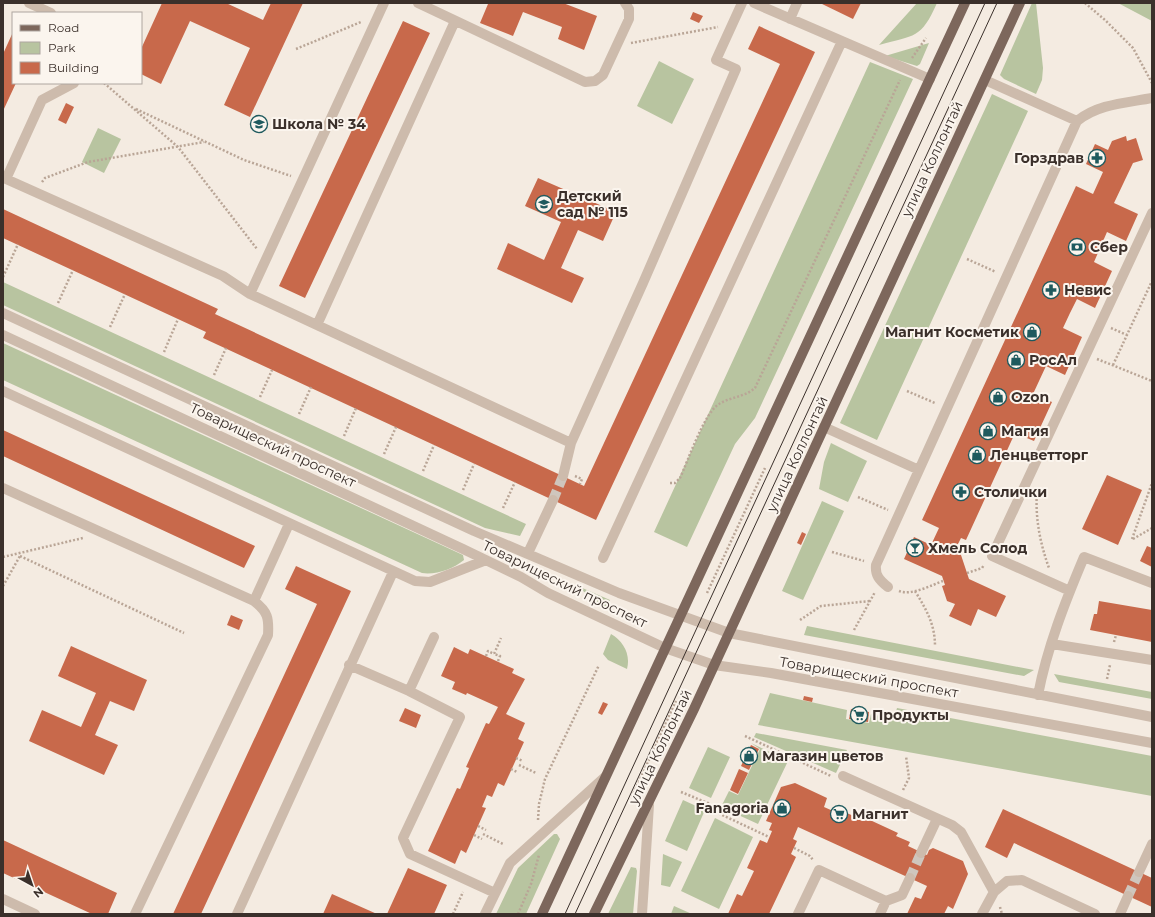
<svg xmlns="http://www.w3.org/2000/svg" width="1155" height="917" font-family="Montserrat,sans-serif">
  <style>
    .green { fill: #b8c4a0 }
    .building { fill: #c8694b }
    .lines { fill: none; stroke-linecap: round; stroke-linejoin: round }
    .minor-tunnel { stroke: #cfc6bd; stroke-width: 10; stroke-dasharray: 10 5; stroke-linecap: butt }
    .path { stroke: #b9a596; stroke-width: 2.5; stroke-dasharray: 2 2; stroke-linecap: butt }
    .minor { stroke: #cdbbac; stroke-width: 10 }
    .major { stroke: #7d675c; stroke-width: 10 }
    .tram { stroke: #3b302b; stroke-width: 1 }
    .labels { text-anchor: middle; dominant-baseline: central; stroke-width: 4; stroke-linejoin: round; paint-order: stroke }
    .poi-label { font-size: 14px; font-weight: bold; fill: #3b302b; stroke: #fbf5ee; text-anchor: start }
    .street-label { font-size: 14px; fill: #3b302b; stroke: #fbf5ee }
  </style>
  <rect width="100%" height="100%" fill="#f4ebe1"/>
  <path class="green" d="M917 3H937C921 39 915 35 879 45Z
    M1032 3H1036L1043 68 1042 80 1036 94 1004 79 1000 75Z
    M1118 3H1152V21Z
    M929 43 920 64 917 66 885 56Z
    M659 61 694 79 672 124 637 106Z
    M870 62 913 79 755 418 735 444 687 547 654 532Z
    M992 94 1028 111 877 440 840 423Z
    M98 128 121 139 104 173 82 162Z
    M3 282 526 524 520 536 485 528 3 305Z
    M3 343 463 555 464 560C453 569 436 575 422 573L3 380Z
    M831 443 867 461 848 502 819 489 824 462Z
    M822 501 844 511 803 600 782 591Z
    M580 587 610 600 606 608 579 588Z
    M807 626 1034 670 1024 676 804 635Z
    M611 634C623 641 631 654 627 669L608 660 603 654Z
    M1054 674 1152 692V699L1059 682Z
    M770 693 847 710 846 719 869 723 871 714 894 719 897 708 1152 756V796L758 725Z
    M756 733 847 750 836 773 754 737Z
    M751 743 788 761 758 824 721 807 729 791 738 795 760 749Z
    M708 747 730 757 711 798 689 788Z
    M683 800 705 810 687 851 665 841Z
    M715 818 753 837 719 909 681 891Z
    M554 834H557L560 839 526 914H496L518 868Z
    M663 854 682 862 670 887 661 885Z
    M631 867 636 868 637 871 633 914H608Z
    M674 906 692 914H671Z"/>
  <path class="building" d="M162 3H226L263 20 271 3H303L250 117 224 105 250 48 190 21 161 84 141 74V49Z
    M485 3H563L597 16 584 50 558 39 562 27 523 12 513 36 480 23 488 4Z
    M820 3H861L853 19Z
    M693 12 703 16 699 23 690 19Z
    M403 21 430 33 305 298 279 286Z
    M759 26 815 52 596 520 203 338 206 332 3 238V209L218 309 215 314 584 486 780 64 748 49Z
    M13 32V83H16L3 111V54Z
    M66 103 74 107 66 124 58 120Z
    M1126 136 1127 141 1136 138 1143 160 1133 163 1114 203 1138 214 1126 241 1107 232 1094 262 1112 271 1095 308 1077 299 1070 313 1063 328 1082 337 1065 375 1046 366 1033 394 1052 402 1034 441 1015 433 966 540 961 538 955 550 960 552 969 579 1006 596 996 617 978 609 971 626 949 616 955 604 947 601 942 586 945 585 942 576 904 559 914 537 931 545 939 528 922 520 1076 186 1093 194 1103 172 1086 164 1095 144 1108 150 1112 141Z
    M538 178 616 212 603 241 578 230 561 268 584 278 572 303 497 269 508 243 544 260 561 222 525 206Z
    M3 430 255 546 244 568 3 456Z
    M1107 475 1142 490 1118 545 1082 529Z
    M802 532 806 534 801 545 797 543Z
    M1147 546 1152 548V567L1140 561Z
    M296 566 351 591 201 914H173L317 604 285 589Z
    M1099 601 1152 610V642L1090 630 1094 614H1097Z
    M231 615 243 620 239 630 227 625Z
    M71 646 147 680 134 711 110 701 95 735 118 745 104 775 29 741 42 710 81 727 96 693 58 676Z
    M454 647 468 654 470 649 514 669 512 673 525 679 506 714 525 723 518 739 524 742 504 786 498 783 492 797 487 795 482 807 486 808 466 853 461 850 455 864 428 851 457 788 460 789 469 768 466 767 486 723 489 724 498 707 467 693 466 695 452 689 455 682 441 676Z
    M804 696 813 698 812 702 803 700Z
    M603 702 608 704 602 715 598 713Z
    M405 708 421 715 416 728 399 721Z
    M851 709 869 712 868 722 849 719Z
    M751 745 759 749 749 770 741 766Z
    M739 769 748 773 738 794 730 790Z
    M795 783 827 798 824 807 840 814 842 811 856 817 857 814 898 833 896 836 910 842 908 846 927 855 929 850 933 848 963 861 968 874 953 909 948 906 944 914H907L915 897 921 899 927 886 798 827 793 839 797 841 791 854 796 857 769 914H728L737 894 742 896 754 871 747 868 760 840 767 843 772 831 769 830 772 823 766 821 781 787Z
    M1003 809 1152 878V907L1014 843 1007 858 985 847Z
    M3 840 117 893 108 914H92L3 873Z
    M408 868 447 885 434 914H387Z
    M332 894 377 914H323Z"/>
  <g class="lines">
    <path class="minor-tunnel" d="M553 500 563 476
      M910 878 921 853
      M1128 896 1139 872"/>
    <path class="path" d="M1085 3 1105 20 1133 48 1152 83
      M631 43 718 27
      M296 49 361 22
      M912 58 926 38
      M104 83 178 147 257 249
      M136 109 244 160 291 176
      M42 182 45 178 88 162 204 142
      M967 259 996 272
      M3 277 18 244
      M58 303 73 270
      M110 327 125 294
      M1111 328 1127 335
      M164 352 178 319
      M1097 359 1152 381
      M1113 365 1152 281
      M214 375 226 348
      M907 391 935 403
      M260 397 272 370
      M299 414 311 387
      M344 436 356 408
      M384 454 396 427
      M423 471 434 445
      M575 476 582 479 580 484
      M670 483H675L680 478C688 461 704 413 719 404 730 397 745 397 755 388L900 80
      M463 490 474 464
      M1037 491C1035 518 1040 543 1049 568
      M858 497 888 510
      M503 508 515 482
      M1132 539 1152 483
      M1133 539 1152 528
      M832 552 864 561
      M20 556 184 633
      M3 557 83 538
      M967 573 982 568 984 565
      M3 586 20 556
      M899 591C911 596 932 585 943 581
      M915 591C926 609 935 624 935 646
      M707 593 765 468
      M800 620 821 606 870 601
      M854 630 875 592
      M1114 642 1116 635
      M486 656 488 651 494 654
      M498 661 500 656 494 654 501 638
      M1107 679 1110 665
      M745 736 831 776
      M516 758 523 761
      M519 765 536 773
      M511 769 517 772
      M903 790 909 778 906 756
      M681 792 708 803 718 813 769 837
      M632 797 676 701
      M538 820 539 804 545 779 599 665
      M478 826 486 830
      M483 834 503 844
      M474 835 482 839
      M794 848 810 856 813 860
      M1000 907 1002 914
      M453 914 463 892
      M518 914 531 884 539 855"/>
    <path class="minor" d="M29 3 51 13
      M418 3 585 82 595 81 603 75 629 19V9L625 3
      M754 3 930 79
      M790 19 797 3
      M74 83 42 100 6 179 223 276 250 294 571 443
      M1077 121C1098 104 1125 103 1152 98
      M250 294 384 3
      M3 313 474 531 619 593 729 633 1152 717
      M317 325 455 21
      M3 335 463 549 521 577 548 593 665 648 714 665 771 673 1152 743
      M3 391 415 581 430 582 486 560
      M824 427 919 470
      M563 476 571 443 643 283 736 69 716 60 742 3
      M3 488 254 601C268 612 269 618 268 635L135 914
      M528 553 553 500
      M603 558 842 41
      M888 587C879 580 875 575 876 565L1077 121 985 80
      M1070 591 992 556 1152 213
      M254 601 289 524
      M1052 644 1152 660
      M349 665 409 691 460 717 403 838 410 854 495 893
      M409 691 434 637
      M1038 695C1047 648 1065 602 1084 557L1152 583
      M843 776 952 825 961 832 994 892 982 914
      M921 853 937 819
      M1139 872 1152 844
      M994 892 1007 881 1022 880 1095 914
      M3 899 35 914
      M886 901 902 895 910 878
      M237 914 393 572
      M485 914 510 863 605 777
      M642 914 649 805
      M798 914 819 870 886 901 880 914
      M1120 914 1128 896"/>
    <path class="major" d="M542 914 965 3
      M594 914 694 709 1020 3"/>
    <path class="tram" d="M565 914 985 3
      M575 914 997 3"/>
  </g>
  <defs>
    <g id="school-ring" transform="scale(0.9)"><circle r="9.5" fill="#fbf5ee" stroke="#1f5a5e" stroke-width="1.5"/><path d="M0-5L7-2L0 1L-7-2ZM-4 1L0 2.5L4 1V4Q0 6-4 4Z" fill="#1f5a5e"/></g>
    <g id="pharmacy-ring" transform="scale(0.9)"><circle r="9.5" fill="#fbf5ee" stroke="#1f5a5e" stroke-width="1.5"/><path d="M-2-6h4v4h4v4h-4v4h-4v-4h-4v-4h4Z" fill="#1f5a5e"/></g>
    <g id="bank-ring" transform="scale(0.9)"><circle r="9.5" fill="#fbf5ee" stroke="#1f5a5e" stroke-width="1.5"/><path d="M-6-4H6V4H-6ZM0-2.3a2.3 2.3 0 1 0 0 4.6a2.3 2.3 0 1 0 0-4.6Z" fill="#1f5a5e"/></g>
    <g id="shop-ring" transform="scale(0.9)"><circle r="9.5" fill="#fbf5ee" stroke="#1f5a5e" stroke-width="1.5"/><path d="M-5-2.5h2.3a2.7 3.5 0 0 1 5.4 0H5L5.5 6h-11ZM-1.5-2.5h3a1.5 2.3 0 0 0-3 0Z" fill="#1f5a5e"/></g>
    <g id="bar-ring" transform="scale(0.9)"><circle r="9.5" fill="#fbf5ee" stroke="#1f5a5e" stroke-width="1.5"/><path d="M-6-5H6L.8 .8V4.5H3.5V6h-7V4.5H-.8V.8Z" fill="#1f5a5e"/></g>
    <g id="supermarket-ring" transform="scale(0.9)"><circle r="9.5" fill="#fbf5ee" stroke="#1f5a5e" stroke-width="1.5"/><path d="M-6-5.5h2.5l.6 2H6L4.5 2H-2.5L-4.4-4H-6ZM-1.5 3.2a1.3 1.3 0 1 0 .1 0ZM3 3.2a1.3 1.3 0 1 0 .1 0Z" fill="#1f5a5e"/></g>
  </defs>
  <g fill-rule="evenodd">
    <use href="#school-ring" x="259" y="124"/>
    <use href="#pharmacy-ring" x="1097" y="158"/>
    <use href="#school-ring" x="544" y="204"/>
    <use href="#bank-ring" x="1077" y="247"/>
    <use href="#pharmacy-ring" x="1051" y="290"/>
    <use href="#shop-ring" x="1032" y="332"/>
    <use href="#shop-ring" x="1016" y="360"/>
    <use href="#shop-ring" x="998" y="397"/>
    <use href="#shop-ring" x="988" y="431"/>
    <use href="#shop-ring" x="977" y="455"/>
    <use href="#pharmacy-ring" x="961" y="492"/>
    <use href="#bar-ring" x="915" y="548"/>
    <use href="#supermarket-ring" x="859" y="715"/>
    <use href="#shop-ring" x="749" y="756"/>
    <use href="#shop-ring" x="782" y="808"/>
    <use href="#supermarket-ring" x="839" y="814"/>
  </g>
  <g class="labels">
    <g class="poi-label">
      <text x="272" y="124">Школа № 34</text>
      <text x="1084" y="158" text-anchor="end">Горздрав</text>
      <text x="557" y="196">Детский<tspan x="557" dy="16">сад № 115</tspan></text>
      <text x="1090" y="247">Сбер</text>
      <text x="1064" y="290">Невис</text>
      <text x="1019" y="332" text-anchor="end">Магнит Косметик</text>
      <text x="1029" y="360">РосАл</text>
      <text x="1011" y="397">Ozon</text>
      <text x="1001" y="431">Магия</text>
      <text x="990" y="455">Ленцветторг</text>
      <text x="974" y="492">Столички</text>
      <text x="928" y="548">Хмель Солод</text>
      <text x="872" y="715">Продукты</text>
      <text x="762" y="756">Магазин цветов</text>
      <text x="769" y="808" text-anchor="end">Fanagoria</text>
      <text x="852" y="814">Магнит</text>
    </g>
    <g class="street-label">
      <text transform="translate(932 159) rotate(-65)">улица Коллонтай</text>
      <text transform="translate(273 445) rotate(25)">Товарищеский проспект</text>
      <text transform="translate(797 454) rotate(-65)">улица Коллонтай</text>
      <text transform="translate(565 584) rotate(26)">Товарищеский проспект</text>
      <text transform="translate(869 677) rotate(10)">Товарищеский проспект</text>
      <text transform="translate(660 747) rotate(-64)">улица Коллонтай</text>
    </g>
  </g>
  <rect width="1155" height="917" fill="none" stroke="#3b302b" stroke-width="8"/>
  <rect x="12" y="12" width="130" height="72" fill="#fbf5ee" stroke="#aea6a0"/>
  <rect x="20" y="25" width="20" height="6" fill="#7d675c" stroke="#aea6a0"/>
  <text x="48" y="32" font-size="12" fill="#3b302b">Road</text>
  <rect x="20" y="42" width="20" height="12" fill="#b8c4a0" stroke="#aea6a0"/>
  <text x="48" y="52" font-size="12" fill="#3b302b">Park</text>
  <rect x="20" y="62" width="20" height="12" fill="#c8694b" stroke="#aea6a0"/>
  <text x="48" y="72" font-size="12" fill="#3b302b">Building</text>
  <g transform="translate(32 885) rotate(140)" stroke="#fbf5ee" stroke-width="3" paint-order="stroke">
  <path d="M0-3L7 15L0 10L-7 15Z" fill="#3b302b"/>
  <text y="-6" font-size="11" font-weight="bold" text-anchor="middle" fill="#3b302b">N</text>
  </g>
</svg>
